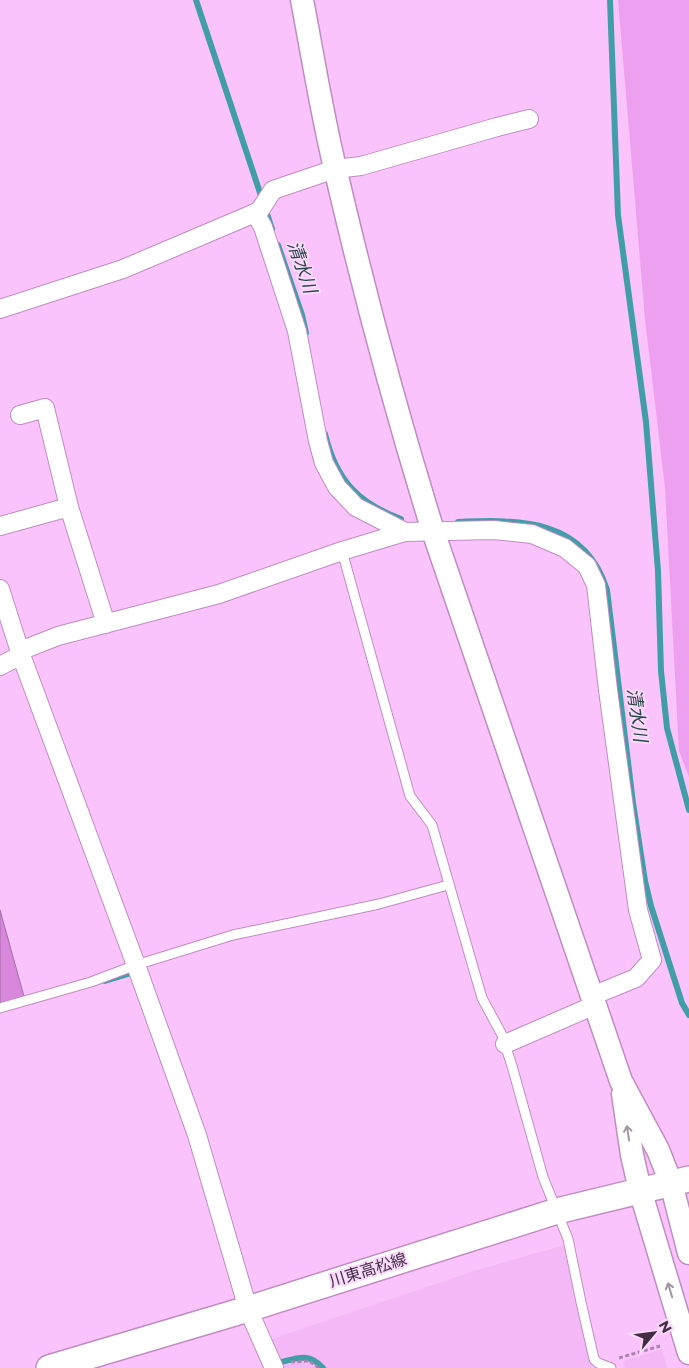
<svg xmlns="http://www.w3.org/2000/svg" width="689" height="1368" font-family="Montserrat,'Noto Sans JP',sans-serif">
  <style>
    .built { fill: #f5b8f6 }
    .green { fill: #eea0f0 }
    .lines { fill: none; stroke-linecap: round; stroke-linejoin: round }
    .stream { stroke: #419ea9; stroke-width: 6 }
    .building { fill: #d987dc; stroke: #a16ea3 }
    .service-casing { stroke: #c18cc2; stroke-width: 11 }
    .minor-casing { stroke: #c18cc2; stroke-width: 20 }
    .tertiary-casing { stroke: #c18cc2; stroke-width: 25 }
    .secondary-casing { stroke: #c18cc2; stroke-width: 28 }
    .path { stroke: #ac83ad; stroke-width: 3; stroke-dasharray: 4 2.5; stroke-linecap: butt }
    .service { stroke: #fff; stroke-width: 9 }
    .minor { stroke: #fff; stroke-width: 18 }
    .tertiary { stroke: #fff; stroke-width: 22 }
    .secondary { stroke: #fff; stroke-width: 25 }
    .oneway { stroke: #a196a2 }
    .labels { text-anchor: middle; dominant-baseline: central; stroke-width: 4; stroke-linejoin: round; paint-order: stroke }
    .street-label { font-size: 16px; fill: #432d44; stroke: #fbd9fb }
    .water-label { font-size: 18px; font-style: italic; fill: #274448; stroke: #fbd9fb }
  </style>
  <rect width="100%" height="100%" fill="#fac3fb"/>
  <path class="built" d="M565 1245 576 1304 592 1368H325L313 1357 306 1356 278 1361 269 1340 474 1271Z
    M662 1349 667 1368H625L623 1361Z
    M303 1361 309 1362 317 1368H282L281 1366Z"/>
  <path class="green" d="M618 0H689V777L679 751 665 488 645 319Z"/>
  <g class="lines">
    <path class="stream" d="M196 0 272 229
      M610 0 618 215 646 422 658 571 661 671 667 728 689 810
      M278 245 302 315 306 333
      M325 434C336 480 358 503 401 519
      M458 522C521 519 585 519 607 590L633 803 645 881 651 906 682 1003 689 1015
      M105 981 128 974
      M278 1363C298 1358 308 1352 323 1368"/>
  </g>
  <path class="building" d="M0 910 25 1000 0 1005Z"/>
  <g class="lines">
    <g class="service-casing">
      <path id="service" d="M342 551 410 796 432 825 482 998 502 1035 512 1066 543 1177 568 1239 581 1302 594 1359 598 1363 611 1368
        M0 1008 91 982 136 965 233 935 379 904 448 885"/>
    </g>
    <g class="minor-casing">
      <path id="minor" d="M255 213 263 227 297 331 318 441 324 463 337 487 356 507 405 532
        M0 309 123 269 255 213 260 210 273 190 335 169 361 166 497 127 529 119
        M20 415 45 408 69 507
        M0 526 69 507 106 624
        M0 589 21 655 136 965 197 1135 248 1309 274 1368
        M20 651 58 636 219 594 342 551 405 532 494 530 532 534 565 548 587 566 596 585 608 690 638 910 652 960 636 978 592 996
        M0 666 21 655
        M505 1044 595 1005"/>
    </g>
    <g class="tertiary-casing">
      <path id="tertiary" d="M302 0C313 57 322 115 336 172 364 292 396 412 433 531L621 1081 658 1150 671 1183 689 1253
        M623 1094 632 1155 640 1190 689 1353"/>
    </g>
    <g class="secondary-casing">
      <path id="secondary" d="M49 1368 248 1309 557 1211 689 1179"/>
    </g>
    <path class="path" d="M619 1358 660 1346
      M291 1362 309 1361 319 1368"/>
    <use href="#service" class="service"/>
    <use href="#minor" class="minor"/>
    <use href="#tertiary" class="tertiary"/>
    <use href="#secondary" class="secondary"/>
  </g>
  <defs><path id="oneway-shaft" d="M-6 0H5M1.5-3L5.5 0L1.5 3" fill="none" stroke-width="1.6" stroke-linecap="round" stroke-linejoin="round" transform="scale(1.25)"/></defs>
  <g class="oneway">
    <use href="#oneway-shaft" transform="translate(628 1133) rotate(-98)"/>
    <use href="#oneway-shaft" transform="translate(670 1290) rotate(-107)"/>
  </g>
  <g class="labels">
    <g class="street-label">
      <text transform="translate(368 1270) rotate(-17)">川東高松線</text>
    </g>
    <g class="water-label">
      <text transform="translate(302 267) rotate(71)">清水川</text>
      <text transform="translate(637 715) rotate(82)">清水川</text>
    </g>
  </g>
  <g transform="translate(654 1333) rotate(61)" stroke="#fbd9fb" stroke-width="4" paint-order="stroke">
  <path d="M0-4L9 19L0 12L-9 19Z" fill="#432d44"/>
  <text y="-8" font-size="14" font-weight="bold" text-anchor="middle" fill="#432d44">N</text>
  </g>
</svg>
